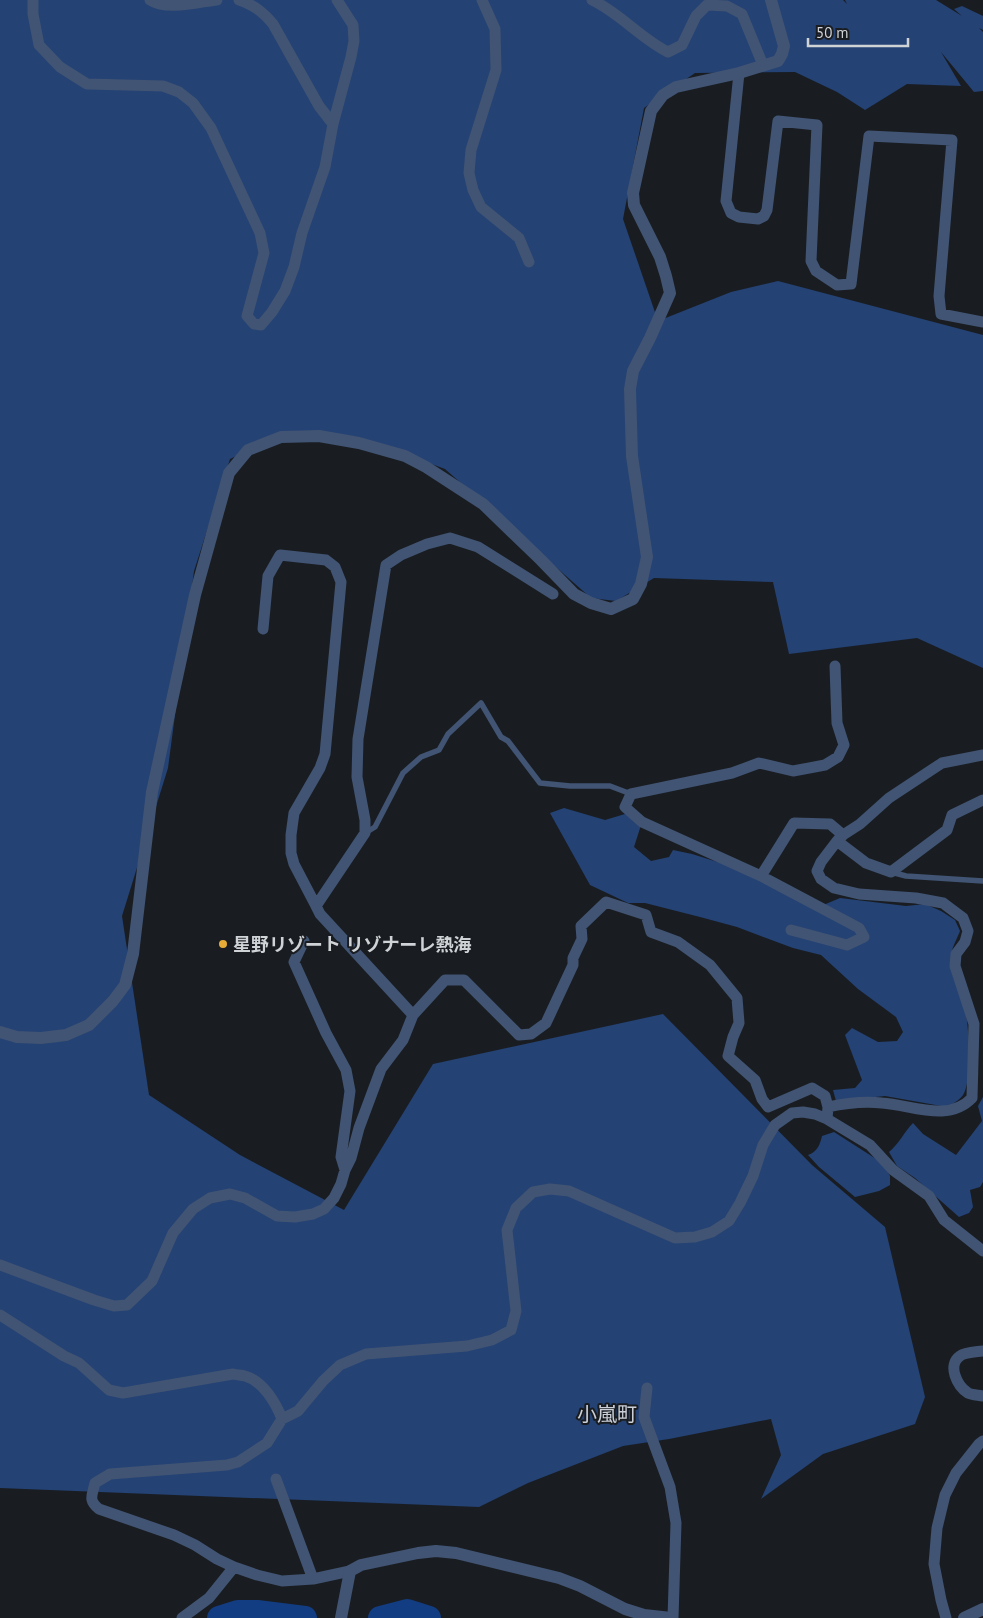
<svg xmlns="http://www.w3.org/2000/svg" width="983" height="1618" font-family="'PT Sans','Noto Sans JP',sans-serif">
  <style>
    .green { fill: #244274 }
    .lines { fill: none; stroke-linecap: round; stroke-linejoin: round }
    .river { stroke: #133d83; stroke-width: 24 }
    .service { stroke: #415473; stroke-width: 5.5 }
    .minor { stroke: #415473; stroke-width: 11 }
    .tertiary { stroke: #415473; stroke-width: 12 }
    .poi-dot { fill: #e7ac37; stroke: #191d22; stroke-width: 2 }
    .labels { text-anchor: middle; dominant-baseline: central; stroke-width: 4; stroke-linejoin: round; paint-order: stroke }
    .poi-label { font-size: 18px; font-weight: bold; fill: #d0d3d6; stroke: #191d22; text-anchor: start }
    .quarter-label { font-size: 20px; fill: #cbd0d8; stroke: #191d22 }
  </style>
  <rect width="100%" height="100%" fill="#191d22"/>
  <path class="green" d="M0 0H843L847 4 845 0H936L962 16 954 9 962 6 983 16V30L979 28 983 32V91L974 92 941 52 961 86 907 84 865 110 837 92 795 72 695 73 644 108 623 219 658 321 731 292 778 281 983 335V668L917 638 789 654 773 582 654 578 616 601 591 598 445 469 359 437 283 434 230 459 194 571 168 768 122 916 149 1095 240 1155 344 1210 433 1064 663 1014 812 1165 885 1227 925 1397 915 1424 823 1454 761 1499 781 1455 771 1419 669 1439 623 1446 528 1483 479 1507 0 1488Z
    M564 808 605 820 625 814 642 822 634 847 651 861 669 857 673 850 692 854 743 870 821 906 840 898 906 906 925 904 941 911 955 920 960 931C957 939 951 949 951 957 949 976 958 984 963 1000 969 1018 973 1080 963 1095 960 1100 952 1104 947 1107L885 1096 836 1101 833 1090 855 1088 862 1080 845 1035 852 1028 878 1042 897 1041 903 1032 896 1017 858 989 821 955 793 948 737 927 700 917 645 903H628L590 885 550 813Z
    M983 1097V1182L980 1187 970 1190 973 1207 969 1213 959 1217 915 1178 897 1166 889 1152C899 1144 904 1132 913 1123L923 1134 956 1155 982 1121 978 1106Z
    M834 1132 884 1164 890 1176V1185L879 1191 855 1197 819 1167 808 1155C817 1152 820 1145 822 1136Z"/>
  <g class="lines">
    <path class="river" d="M219 1618 238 1612H257L305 1618
      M380 1618 407 1611 429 1618"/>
    <path class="service" d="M365 833 375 827 403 773 421 757 439 750 448 734 481 703 501 737 508 741 540 783 570 786H610L631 794
      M891 872 906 876 983 881"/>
    <path class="minor" d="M33 0V14L39 45 60 67 87 84 163 86 179 92 193 103 211 128 260 233 264 253 247 316 254 324 261 325 272 312 285 291 294 267 302 233 325 167 333 124 351 57 354 41 353 25 337 0
      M150 0C166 11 199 2 217 0
      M239 0C254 5 263 12 273 24L319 106 333 124
      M482 0 495 29 496 70 471 150 469 173 473 190 481 207 519 238 529 262
      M592 0C620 13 640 38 668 52L682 45 696 16 707 5 727 6 742 14 763 65
      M739 73 726 201 731 213 739 217 758 219 764 216 767 210 778 121 817 125 811 261 816 271 837 285 851 284 869 136 952 140 939 296 941 314 983 322
      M263 629 268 576 280 555 326 560 335 567 341 582 325 754 320 768 294 813 291 835V853L294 864 316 906
      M835 666 837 723 844 745 838 757 825 765 793 771 759 763 732 773 631 794 625 807 642 822 761 876 794 823 830 824 843 835
      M838 840 843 835 860 824 889 798 942 763 983 755
      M761 876 859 928 864 937 847 945 791 930
      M304 941 294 962 326 1033 346 1070 350 1091 341 1157 345 1170
      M413 1015 320 914 316 906 365 833V820L357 777 358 739 386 565 401 555 427 544 450 538 478 547 553 594
      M828 1107C846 1103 863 1101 882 1103 912 1105 948 1123 972 1098L974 1024 955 966 956 954 965 942 968 931 963 918 943 903 916 898 859 894 834 888 821 879 817 871 821 862 837 841 866 863 891 872 947 830 952 815 983 800
      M0 1265 94 1300 114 1306 127 1305 152 1281 173 1233 193 1209 210 1198 230 1194 245 1198 277 1216 295 1217 313 1214 324 1209 334 1198 341 1184 345 1170 351 1158 359 1128 381 1069 403 1040 413 1015 445 980H464L519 1035 531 1034 546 1023 573 965V958L582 939 581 926 606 902 646 915 651 932 678 942 710 965 737 998 739 1023 733 1037 728 1056 755 1080 762 1099 768 1107 812 1088 825 1096 828 1107 827 1119 870 1145 893 1170 929 1196 944 1220 983 1251
      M0 1315 64 1356 79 1363 109 1390 123 1393 233 1374C237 1375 241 1375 245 1376 263 1381 276 1403 282 1419
      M983 1351C976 1352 965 1352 960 1356 947 1365 957 1386 968 1393 972 1395 978 1395 983 1396
      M647 1388 644 1417 670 1487 676 1523 673 1618
      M276 1479 313 1579 350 1571
      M313 1579 282 1581 257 1575 234 1567 217 1559 195 1545 174 1535 99 1509C88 1500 92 1496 95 1483L110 1474 227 1465 238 1462 267 1443 282 1419 298 1411 323 1381 340 1365 366 1354 467 1346 492 1340 511 1330 516 1311 507 1230 516 1208 533 1192 550 1189 569 1191 675 1238 695 1237 712 1232 729 1221 740 1203 753 1176 763 1145 775 1125 792 1113 803 1112 815 1114 827 1119
      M182 1618 209 1598 234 1567
      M946 1618 941 1600 934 1564 937 1528 945 1495 956 1473 979 1444 983 1441"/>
    <path class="tertiary" d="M0 1032 17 1037 41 1038 66 1035 89 1025 113 1001 125 985 133 954 152 792 195 595 229 473 248 450 281 437 319 436 359 443 405 456 426 467 483 504 541 560 574 594 591 603 611 609 633 599 641 584 647 557 632 456 630 389 633 371 650 338 670 293 666 276 660 257 634 205 633 193 651 111 663 95 676 87 739 73 778 61 782 54 784 46 771 0
      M341 1618 350 1571 361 1565 418 1553 436 1551 456 1553 559 1578 580 1586 625 1609 644 1615 671 1618
      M964 1618 983 1609"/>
  </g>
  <circle class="poi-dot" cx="223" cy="944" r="5"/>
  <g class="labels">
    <g class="poi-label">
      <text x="233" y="944">星野リゾート リゾナーレ熱海</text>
    </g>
    <g class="quarter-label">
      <text x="607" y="1414">小嵐町</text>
    </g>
  </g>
  <path d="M808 38v8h100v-8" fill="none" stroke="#d0d3d6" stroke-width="2.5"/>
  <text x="816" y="38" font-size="15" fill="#d0d3d6" stroke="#191d22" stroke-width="4" paint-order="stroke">50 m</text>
</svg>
